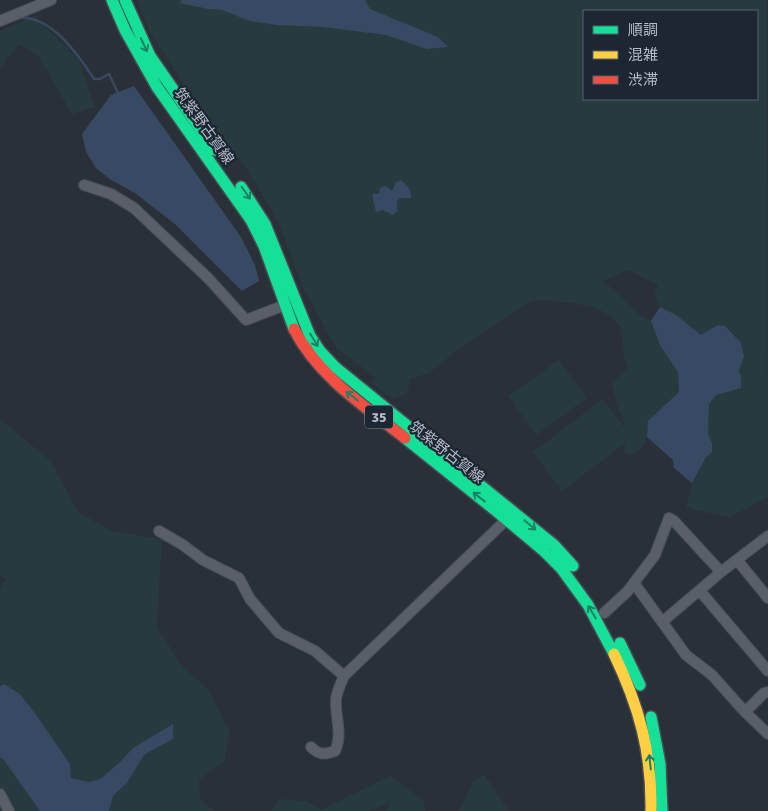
<svg xmlns="http://www.w3.org/2000/svg" width="768" height="811" font-family="Signika,'Noto Sans JP',sans-serif">
  <style>
    .green { fill: #273a3e; fill-rule: evenodd }
    .water { fill: #384963 }
    .lines { fill: none; stroke-linecap: round; stroke-linejoin: round }
    .stream { stroke: #384963; stroke-width: 2.5 }
    .street-casing { stroke: #484c53; stroke-width: 12 }
    .fast-casing { stroke: #484c55; stroke-width: 14 }
    .slow-casing { stroke: #484c55; stroke-width: 14 }
    .jam-casing { stroke: #484c55; stroke-width: 14 }
    .street { stroke: #5a5e66; stroke-width: 10 }
    .fast { stroke: #16e098; stroke-width: 11 }
    .slow { stroke: #ffcf43; stroke-width: 11 }
    .jam { stroke: #f24e42; stroke-width: 11 }
    .oneway { stroke: #1a8366 }
    .labels { text-anchor: middle; dominant-baseline: central; stroke-width: 4.5; stroke-linejoin: round; paint-order: stroke }
    .shield { fill: #1d2633; stroke: #878f9c; stroke-width: 1 }
    .shield-label { font-size: 14px; font-weight: bold; fill: #b4bcc9 }
    .street-label { font-size: 15px; fill: #b4bcc9; stroke: #1d2633 }
  </style>
  <rect width="100%" height="100%" fill="#2a3038"/>
  <path class="green" d="M137 0H767L768 497 730 517 699 511 686 507 692 483 674 468 673 460 647 437 642 448 629 455 623 451 627 442 562 491 533 452 603 399 625 428 611 383 628 368 624 356 621 327C617 323 612 317 607 314 593 304 549 299 531 301L455 352 429 373 410 379 408 393 394 399 380 390 372 382 375 377 336 348 303 288 279 223 248 171 193 99 149 30ZM584 11H757V99H584ZM628 270 658 285 654 293 660 308 651 321 640 315 622 297 603 281Z
    M35 16 79 60 95 107 72 114 38 56 20 44 0 68V31Z
    M559 360 587 398 536 435 508 396Z
    M0 419 51 461 78 512 112 531 162 539 157 627 182 666 209 690 230 733 224 762 199 780 200 799 214 811H109L113 796 127 783 144 755 173 739 172 725 133 748 120 762 100 779 89 782 71 778 70 764 37 716 20 694 4 684 0 686V588L5 579 0 574Z
    M0 758 3 759 40 811H0Z
    M484 774 509 811H459L472 782Z
    M390 776 423 800 426 811H387L389 803 368 811H271L279 799 306 801 321 810Z"/>
  <path class="water" d="M181 0H365L370 9 438 37 448 47 427 49 386 35 323 27 276 25 250 21 222 10 208 9 180 3Z
    M134 86 241 237 255 265 259 281 242 291 176 225 135 193 111 180 96 168 86 152 82 134 111 95Z
    M401 180C407 186 412 189 411 198H400L397 201V211L393 215 383 210 376 212 372 194H379L380 188 386 186 392 191 396 182Z
    M660 307 676 315 701 335 718 325 725 326 741 343 744 356 739 371 741 377V388L716 395 709 404 708 434 712 443V452L706 457 692 483 674 468 673 460 647 437 648 421 679 392 678 372 660 345 651 321Z
    M4 684 20 694 37 716 70 764 71 778 89 782 100 779 120 762 133 748 173 724V739L144 755 127 783 113 796 109 811H40L3 759 0 758V686Z"/>
  <g class="lines">
    <path class="stream" d="M18 18C50 14 78 54 94 79H100L109 74 119 95"/>
    <g class="street-casing">
      <path id="street" d="M0 21 51 0
        M84 185 111 194 134 208 209 279 246 320 285 305
        M159 531 183 545 203 560 239 578 250 599 279 633 315 651 344 676
        M737 560 768 598
        M634 583 686 655 712 675 745 712 768 734
        M700 591 768 671
        M604 613 627 592 655 555 669 518 674 521 721 572
        M662 622 721 572 768 536
        M745 712 764 693 768 692
        M311 747C319 755 324 755 335 751 343 735 335 717 336 699 337 691 341 683 344 676L506 520
        M0 794 9 811"/>
    </g>
    <g class="fast-casing">
      <path id="fast" d="M112 0 125 30 157 87 251 220 264 246 294 329
        M125 0 150 56 215 150
        M241 187 265 224 310 336 320 351 335 367 554 545 573 566
        M405 438 495 510 544 551 561 568 588 605 614 654
        M620 643 640 685
        M651 717 660 764 662 811"/>
    </g>
    <g class="slow-casing">
      <path id="slow" d="M614 654C639 706 652 753 651 811"/>
    </g>
    <g class="jam-casing">
      <path id="jam" d="M294 329C318 376 364 406 405 438"/>
    </g>
    <use href="#street" class="street"/>
    <use href="#fast" class="fast"/>
    <use href="#slow" class="slow"/>
    <use href="#jam" class="jam"/>
  </g>
  <defs><path id="oneway-shaft" d="M-6 0H5M1.5-3L5.5 0L1.5 3" fill="none" stroke-width="1.6" stroke-linecap="round" stroke-linejoin="round" transform="scale(1.25)"/></defs>
  <g class="oneway">
    <use href="#oneway-shaft" transform="translate(144 45) rotate(65)"/>
    <use href="#oneway-shaft" transform="translate(246 193) rotate(55)"/>
    <use href="#oneway-shaft" transform="translate(314 340) rotate(59)"/>
    <use href="#oneway-shaft" transform="translate(352 396) rotate(-141)"/>
    <use href="#oneway-shaft" transform="translate(479 497) rotate(-142)"/>
    <use href="#oneway-shaft" transform="translate(530 525) rotate(40)"/>
    <use href="#oneway-shaft" transform="translate(592 612) rotate(-121)"/>
    <use href="#oneway-shaft" transform="translate(650 762) rotate(-96)"/>
  </g>
  <g class="labels">
    <rect class="shield" x="365" y="405.5" width="28" height="23" rx="4"/>
    <g class="shield-label">
      <text x="379" y="417">35</text>
    </g>
    <g class="street-label">
      <text transform="translate(204 126) rotate(54)">筑紫野古賀線</text>
      <text transform="translate(447 452) rotate(38)">筑紫野古賀線</text>
    </g>
  </g>
  <rect x="583" y="10" width="175" height="90" fill="#1d2633" stroke="#59626f"/>
  <rect x="593" y="26" width="25" height="8" fill="#16e098" stroke="#59626f"/>
  <text x="628" y="35" font-size="15" fill="#b4bcc9">順調</text>
  <rect x="593" y="51" width="25" height="8" fill="#ffcf43" stroke="#59626f"/>
  <text x="628" y="60" font-size="15" fill="#b4bcc9">混雑</text>
  <rect x="593" y="76" width="25" height="8" fill="#f24e42" stroke="#59626f"/>
  <text x="628" y="85" font-size="15" fill="#b4bcc9">渋滞</text>
</svg>
